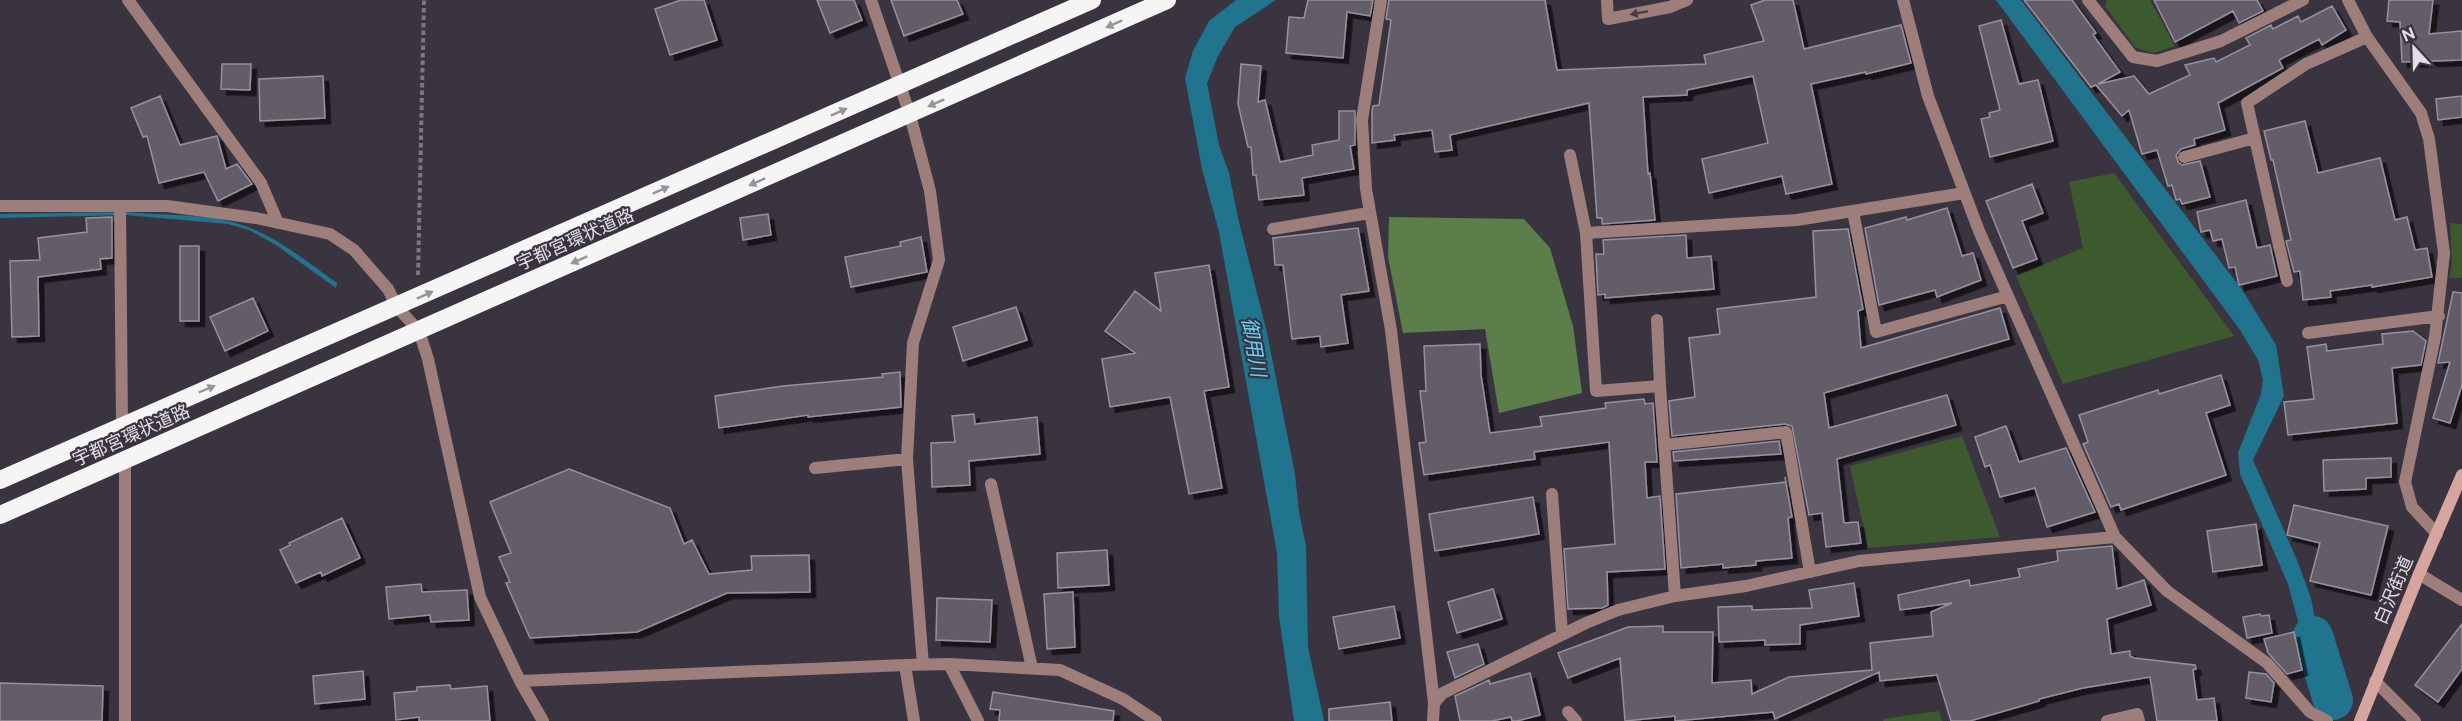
<svg xmlns="http://www.w3.org/2000/svg" width="2462" height="721" font-family="'Public Sans','Noto Sans JP',sans-serif">
  <style>
    .green { fill: #3c5a2d }
    .forest { fill: #5c7e4a }
    .water { fill: #20748e }
    .lines { fill: none; stroke-linecap: round; stroke-linejoin: round }
    .river { stroke: #20748e; stroke-width: 40 }
    .building { fill: #635d6b; stroke: #97909f; stroke-width: 1.5; filter: url(#shadow) }
    .path { stroke: #7b7681; stroke-width: 4; stroke-dasharray: 4.5 3; stroke-linecap: butt }
    .lane { stroke: #9d7e7b; stroke-width: 12 }
    .street { stroke: #9d7e7b; stroke-width: 12 }
    .secondary { stroke: #d7a5a0; stroke-width: 12 }
    .highway { stroke: #f5f5f5; stroke-width: 18 }
    .oneway { fill: #493f49 }
    .oneway2 { fill: #98949a }
    .labels { text-anchor: middle; dominant-baseline: central; stroke-width: 4.5; stroke-linejoin: round; paint-order: stroke }
    .street-label { font-size: 18px; fill: #e2dee6; stroke: #3a3440 }
    .water-label { font-size: 20px; font-style: italic; fill: #62d5fc; stroke: #3a3440 }
  </style>
  <defs>
    <filter id="shadow"><feDropShadow dx="5.5" dy="5.5" stdDeviation="0" flood-color="#0009"/></filter>
  </defs>
  <rect width="100%" height="100%" fill="#3a3440"/>
  <path class="green" d="M2107 0H2150L2175 46 2152 53 2135 47 2105 6Z
    M2114 173 2234 336 2063 384 2016 276 2083 248 2069 182Z
    M2450 223 2462 224V278H2449L2452 265Z
    M1962 436 2000 537 1868 548 1850 466Z
    M1939 711 1942 721H1883V719Z"/>
  <path class="forest" d="M1389 217 1524 219 1550 248 1573 326 1582 393 1499 413 1485 329 1403 333 1388 257Z"/>
  <path class="water" d="M1236 0H1276L1235 27 1218 56 1207 83 1219 145 1229 173 1238 218 1267 333 1295 474 1299 512 1306 546 1308 647 1324 721H1294L1279 616 1277 553 1219 232 1202 169 1185 78 1193 51 1209 21Z
    M1996 0H2021L2243 291 2276 345 2284 396 2253 460 2297 560 2311 598 2316 625 2337 680 2320 702 2288 584 2240 474 2238 453 2261 394 2263 380 2258 360 2240 330Z
    M126 212C158 215 197 214 228 221 269 230 303 259 337 283L336 288 276 245 249 230 228 224 126 215 0 218V214Z"/>
  <g class="lines">
    <path class="river" d="M2313 636 2333 700"/>
  </g>
  <path class="building" d="M681 0H704L717 40 670 55 655 9Z
    M817 0H854L862 20 830 33Z
    M891 0H957L963 14 904 36Z
    M1308 0H1373L1370 16 1347 12 1343 58 1286 53 1289 17 1304 18Z
    M1389 0H1545L1557 70 1706 64 1704 55 1764 41 1751 5 1765 0H1793L1804 49 1901 25 1911 63 1866 74V72L1811 84 1832 184 1786 194 1782 176 1709 193 1702 159 1768 143 1753 76 1687 90V95L1643 97 1648 174 1650 173 1655 220 1602 224V218H1597L1589 103 1450 135 1452 150 1435 152 1432 130 1394 135 1395 140 1372 143V111L1373 106 1379 105 1391 20 1386 19Z
    M2024 0H2072L2096 33 2093 35 2120 72 2098 84 2134 76 2149 94 2190 75 2185 65 2214 58 2216 62 2250 45 2246 38 2271 25 2273 29 2298 16 2301 22 2332 6 2346 30 2322 45 2319 39 2279 60 2283 68 2218 103 2225 130 2194 139 2195 145 2181 149 2176 155 2178 162 2182 165 2200 161 2210 197 2182 204 2180 199 2176 200 2172 185 2168 186 2157 150 2142 154 2129 110 2122 116 2096 85 2091 87Z
    M2154 0H2257L2263 11 2239 23 2233 11 2175 42Z
    M2389 0H2433L2429 34 2462 31V60L2402 62 2400 22 2387 21Z
    M2001 20 2019 84 2038 80 2053 141 1990 157 1981 119 1990 117 1989 113 2000 110 1979 26Z
    M222 64H251L250 90 221 89Z
    M1241 64 1261 66 1258 102 1265 100 1280 162 1313 155 1312 145 1339 140V111H1355V145L1350 146 1354 169 1302 178 1304 195 1259 200 1256 175H1253L1251 147H1248L1238 104Z
    M323 76 325 118 260 121 259 79Z
    M160 96 180 145 217 136 226 169 237 164 252 184 218 201 204 172 159 183 147 136 143 137 131 108Z
    M2462 96V117L2438 120 2436 99Z
    M2305 121 2318 173 2380 158 2395 220 2407 217 2415 250 2427 248 2432 277 2372 287V285L2330 291 2331 297 2303 300 2300 271 2294 272 2286 241 2291 240 2273 160H2271L2264 131Z
    M2032 184 2043 213 2022 221 2037 259 2013 268 1986 201Z
    M2246 200 2257 248 2270 245 2277 276 2239 285 2235 267 2229 268 2222 239 2213 241 2210 230 2201 232 2197 212Z
    M1947 208 1962 256 1973 253 1981 280 1937 297 1935 290 1879 305 1865 228 1906 217 1907 220Z
    M768 214 771 235 743 240 740 218Z
    M112 217V258L100 259 101 269 38 277 39 336 12 337 10 261 40 260 38 238 87 232 86 218Z
    M1358 228 1369 291 1341 295 1348 343 1321 347 1320 336 1292 339 1283 265H1275L1273 238Z
    M1848 229 1863 309 1858 311 1861 348 2000 308 2009 339 1824 393 1829 428 1947 395 1956 425 1837 459 1844 523 1858 522 1861 543 1826 547 1822 513 1809 515 1792 426 1785 424 1672 436 1669 401 1695 397 1689 338 1720 334 1717 309 1816 297 1813 231Z
    M1686 235 1687 258 1711 256 1714 289 1605 298V294L1598 295 1596 254H1604L1603 240Z
    M921 237 927 272 851 287 845 257 901 246 900 242Z
    M180 246H199V321H180Z
    M1209 265 1229 387 1204 391 1222 488 1189 494 1170 397 1110 407 1102 359 1135 353 1105 331 1135 291 1161 311 1155 273Z
    M2453 292 2462 293V385L2450 423 2433 418 2450 362 2438 363Z
    M253 298 268 331 225 351 210 317Z
    M1016 307 1027 340 963 361 953 327Z
    M2413 331 2426 341 2421 365 2392 368 2397 423 2288 435 2284 402 2314 399 2307 347 2326 344 2327 351 2383 344 2382 334Z
    M1480 344 1481 375 1490 433 1542 426 1540 417 1606 408 1605 403 1644 399 1645 404 1653 403 1657 462H1645L1647 498 1660 496 1665 569 1607 572 1608 605 1602 608 1568 609 1564 549 1615 544 1609 442 1534 452 1535 459 1424 475 1419 443 1426 442 1420 391H1426L1424 346Z
    M900 372 901 407 808 417V415L719 428 715 396 783 386 883 377 882 374Z
    M2221 375 2230 405 2206 413 2226 475 2121 510 2119 504 2111 507 2083 444 2088 442 2079 415 2158 390 2159 394Z
    M974 414 975 424 1037 417 1040 454 969 461 970 485 932 487 931 443 955 442 952 416Z
    M2006 426 2019 462 2066 448 2095 512 2047 527 2035 488 2000 497 1990 465 1985 467 1975 437Z
    M1779 441 1781 454 1674 461 1673 452Z
    M2391 458V477L2366 478V489L2324 491 2323 460Z
    M569 469 670 508 684 544 692 540 709 574 752 570 751 556 809 555 810 592 727 593 637 632 530 638 506 583 510 582 499 557 511 553 490 502Z
    M1785 477 1792 517 1788 518 1792 558 1756 561V565L1723 568V564L1681 568 1676 494 1786 482Z
    M1533 497 1539 534 1435 551 1429 514Z
    M2294 505 2388 526 2371 595 2310 581 2320 543 2287 535Z
    M342 518 360 558 322 576 321 572 296 583 280 550 290 545 289 543Z
    M2256 524 2262 565 2213 572 2207 531Z
    M2112 546 2117 589 2144 580 2151 605 2107 619 2111 654 2130 651V656L2134 658 2195 665 2196 669 2193 670 2197 700 2214 698 2217 721H2157L2150 677 2083 688 2039 699V701L1970 721H1951L1937 675 1880 681 1879 672 1775 719 1773 712 1675 721V716L1625 721 1620 658 1568 678 1558 653 1628 627 1663 626V632H1713L1712 683 1751 680 1752 694 1789 677 1872 670 1870 643 1933 636 1931 612 1952 603 1900 610 1898 595 1969 580 1970 586 2020 577 2018 569 2058 561 2057 551Z
    M1107 550 1109 585 1058 588 1057 553Z
    M1854 583 1859 616 1800 625V644L1765 645V640L1719 642 1718 607 1752 606V610L1812 608 1809 590Z
    M421 584 422 592 467 590 469 620 431 622 430 615 389 619 386 587Z
    M1493 589 1502 619 1457 633 1448 602Z
    M1073 592 1075 647 1047 649 1044 594Z
    M937 598 992 600 990 642 936 640Z
    M1394 606 1400 638 1339 649 1333 617Z
    M2260 614 2261 616 2269 615 2272 633 2247 638 2243 617Z
    M2462 624V669L2438 702 2415 685Z
    M2294 632 2302 670 2287 674 2268 653 2264 639Z
    M1478 644 1484 664 1455 678 1447 652Z
    M363 671 365 699 315 704 313 676Z
    M2249 672 2266 674 2274 683 2271 702 2246 698Z
    M1530 673 1540 715 1517 721H1512L1511 717 1492 721H1460L1455 696 1489 680 1490 684Z
    M0 683 103 686 102 721H0Z
    M450 685 451 689 487 686 490 721H419V717L396 720 394 693 417 691V687Z
    M993 692 1114 711 1113 721H999L1000 710 990 709Z
    M1390 702 1392 721H1329V709Z"/>
  <g class="lines">
    <path class="path" d="M418 275 424 0"/>
    <path class="lane" d="M1607 0 1608 19 1670 7 1687 0"/>
    <path class="street" d="M128 0 261 183 278 223
      M871 0 910 115 930 191 939 260 913 343 907 459 923 665
      M1381 0 1362 120 1366 189 1391 330 1434 703
      M1903 0 1928 96 1979 231 2115 537
      M2088 0 2133 57 2157 61 2221 41 2303 0
      M2348 0 2367 37 2421 113 2429 139 2444 253 2435 337 2405 482 2412 507 2437 534
      M1570 155 1586 233
      M2184 157 2255 138
      M0 206H167L256 218 330 234 354 250 388 289 397 307 419 331 428 359 480 597 520 681 543 721
      M120 206 122 426
      M1853 211 1876 332 2008 296
      M1273 229 1369 213
      M2287 281 2247 103 2306 64 2367 37
      M1657 320 1660 386
      M2308 333 2439 316
      M1664 445 1786 432 1810 572
      M125 460V721
      M815 468 907 459
      M991 484 1032 668
      M1552 494 1562 634
      M2419 574 2462 600
      M1675 596 1660 386 1596 391 1586 233 1797 220 1964 193
      M949 664 978 721
      M905 665 914 721
      M520 681 905 665 949 664 1060 670 1123 699 1156 721
      M2375 681 2415 721
      M1568 712 1576 721
      M1433 721 1434 703 1443 693 1586 623 1618 610 1675 596 1746 586 1859 561 2115 537 2167 591 2267 663 2310 712 2327 721
      M2107 721 2137 714 2139 721"/>
    <path class="secondary" d="M2360 721 2419 574 2462 475"/>
    <path class="highway" d="M0 480 1092 0
      M0 515 1167 0"/>
  </g>
  <defs><path id="oneway-solid" d="M-6-.8H1V-3.2L6.5 0L1 3.2V.8H-6Z" transform="scale(1.5)"/></defs>
  <use class="oneway" href="#oneway-solid" transform="translate(1639 13) rotate(169)"/>
  <g class="oneway2">
    <use href="#oneway-solid" transform="translate(1114 24) rotate(156)"/>
    <use href="#oneway-solid" transform="translate(936 103) rotate(156)"/>
    <use href="#oneway-solid" transform="translate(839 112) rotate(-24)"/>
    <use href="#oneway-solid" transform="translate(757 182) rotate(156)"/>
    <use href="#oneway-solid" transform="translate(661 190) rotate(-24)"/>
    <use href="#oneway-solid" transform="translate(579 260) rotate(156)"/>
    <use href="#oneway-solid" transform="translate(425 295) rotate(-24)"/>
    <use href="#oneway-solid" transform="translate(207 389) rotate(-23)"/>
  </g>
  <g class="labels">
    <g class="street-label">
      <text transform="translate(575 239) rotate(-24)">宇都宮環状道路</text>
      <text transform="translate(131 435) rotate(-24)">宇都宮環状道路</text>
      <text transform="translate(2393 590) rotate(-67)">白沢街道</text>
    </g>
    <g class="water-label">
      <text transform="translate(1254 347) rotate(80)">御用川</text>
    </g>
  </g>
  <g transform="translate(2414 48) rotate(338)" stroke="#3a3440" stroke-width="4.5" paint-order="stroke">
  <path d="M0-4.5L10 22L0 15L-10 22Z" fill="#e2dee6"/>
  <text y="-9" font-size="16" font-weight="bold" text-anchor="middle" fill="#e2dee6">N</text>
  </g>
</svg>
